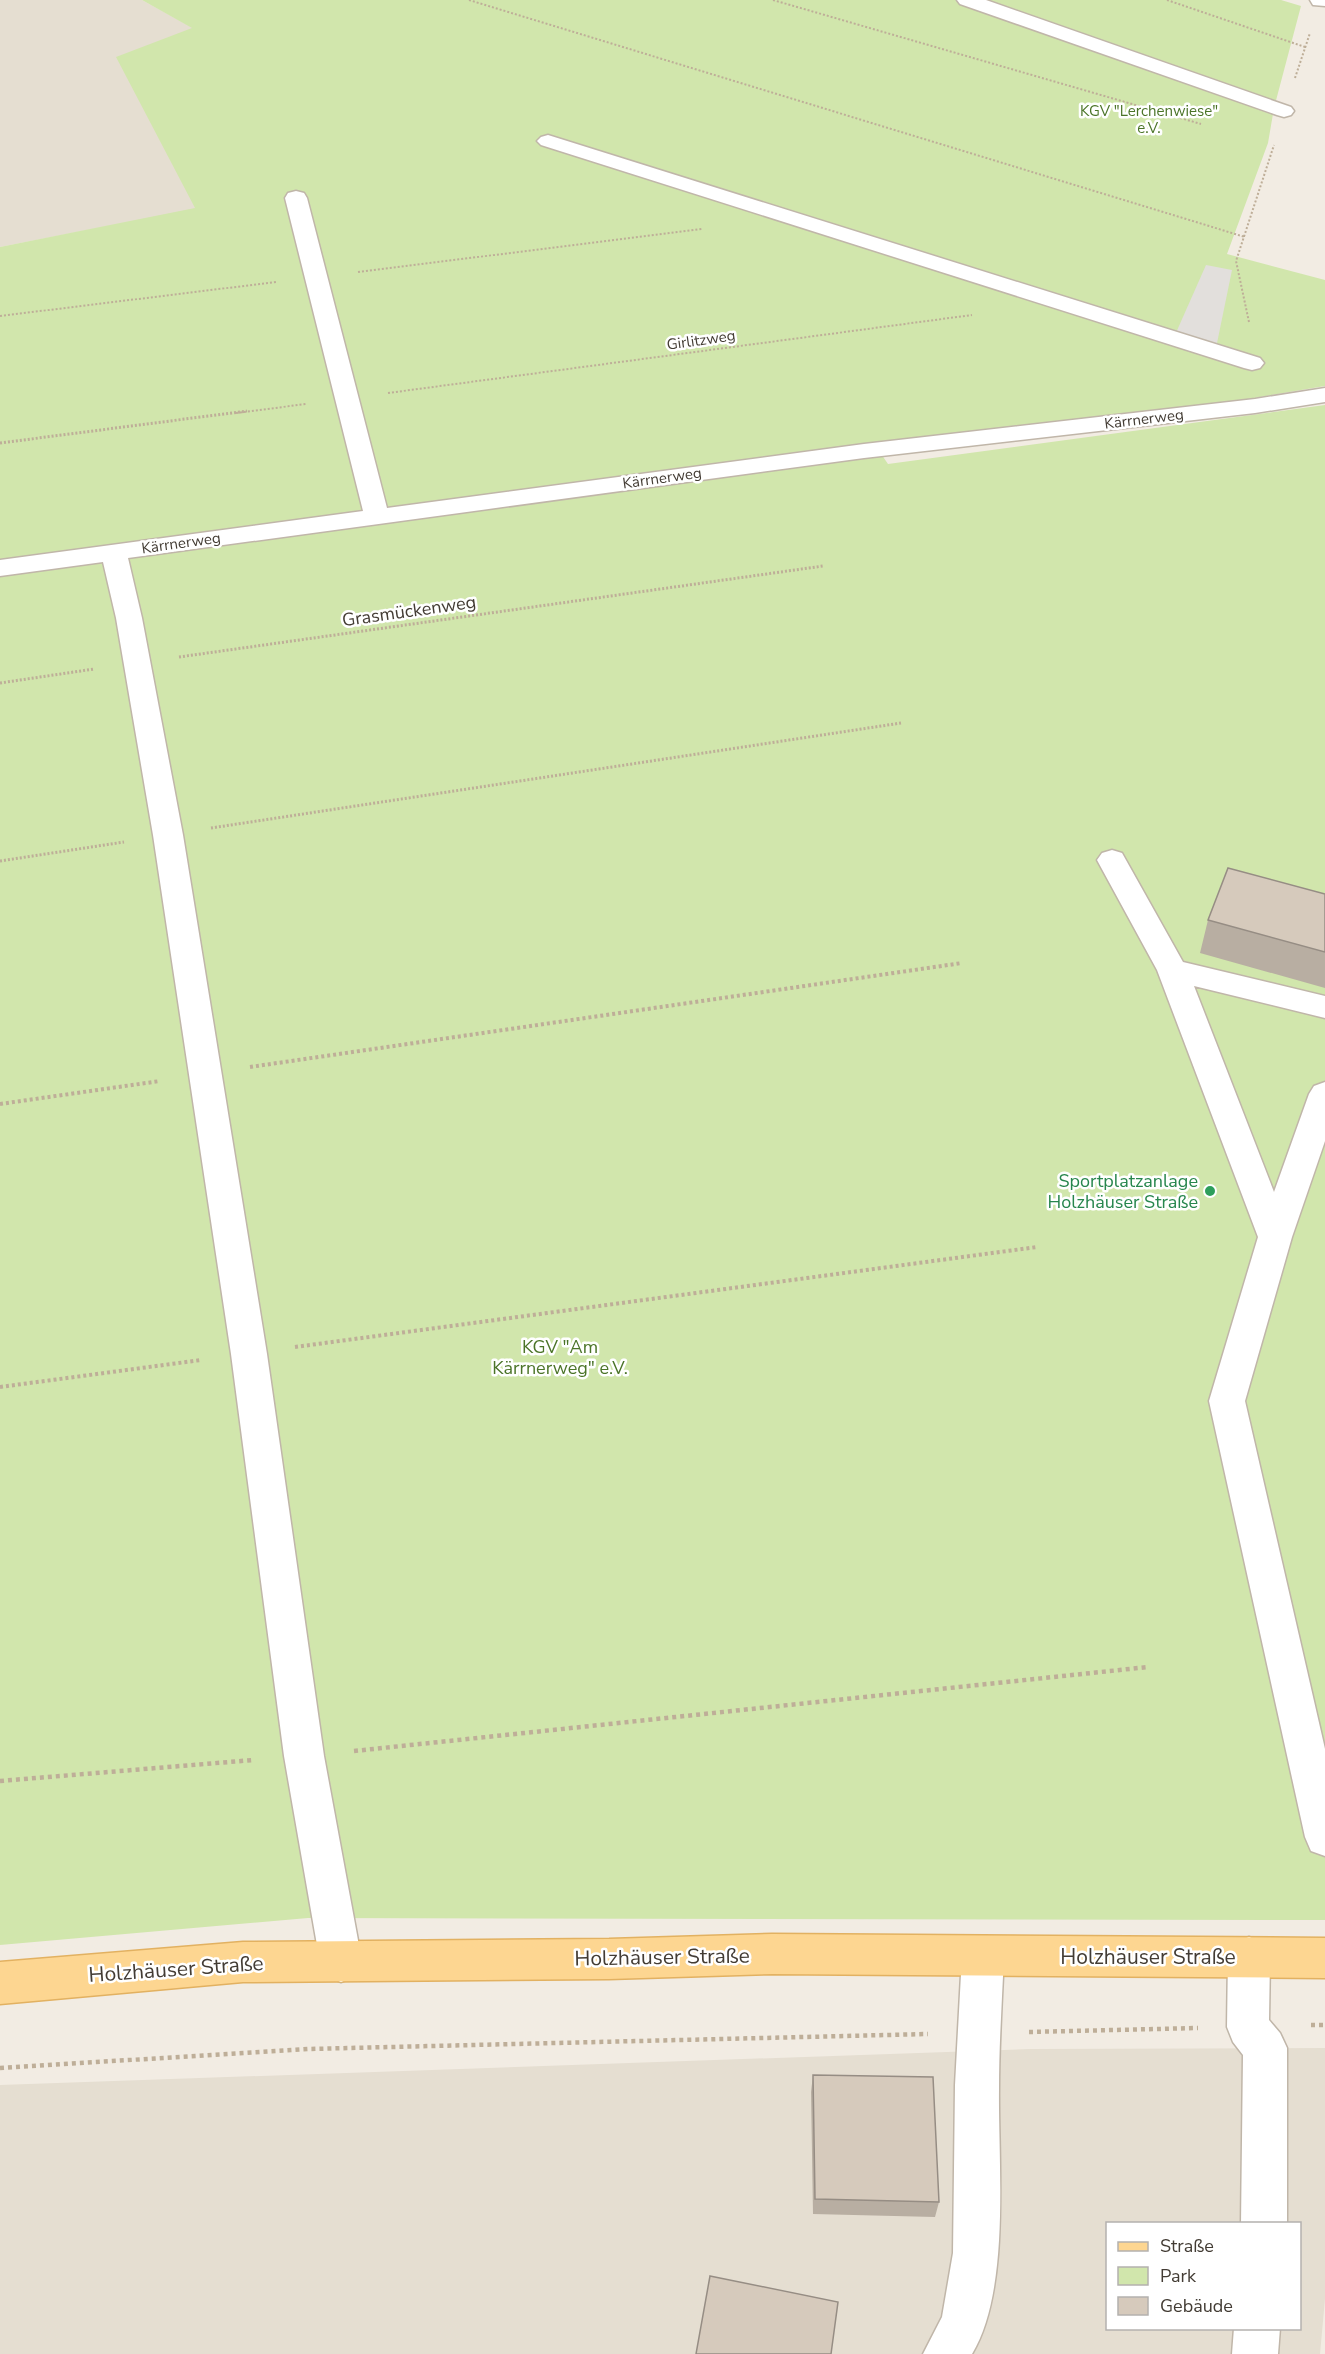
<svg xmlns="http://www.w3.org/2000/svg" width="1325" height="2354" font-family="'Nunito Sans',sans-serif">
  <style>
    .residential { fill: #e5ded1; fill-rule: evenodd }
    .green { fill: #d1e6ac }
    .parking { fill: #e2dfdc }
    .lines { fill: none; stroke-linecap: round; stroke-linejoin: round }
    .minor-casing { stroke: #c0b6a9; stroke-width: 3 }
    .major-casing { stroke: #e2b161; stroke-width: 3 }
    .path-far3 { stroke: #beae98; stroke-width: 2; stroke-dasharray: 2 2; stroke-linecap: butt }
    .path-far2 { stroke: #beae98; stroke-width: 3; stroke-dasharray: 2 2; stroke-linecap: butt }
    .path-far1 { stroke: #beae98; stroke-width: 4; stroke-dasharray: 3 3; stroke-linecap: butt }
    .path { stroke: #beae98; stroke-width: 4.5; stroke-dasharray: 4 4; stroke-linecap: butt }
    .minor { fill: #fff; fill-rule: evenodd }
    .major { fill: #fdd691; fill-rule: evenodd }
    .wall { fill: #b8aea2 }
    .building { fill: #d6cabc; stroke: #968d84; stroke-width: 1.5 }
    .leisure-dot { fill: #2e9e5b; stroke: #fff; stroke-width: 2 }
    .labels { text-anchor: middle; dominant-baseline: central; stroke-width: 5; stroke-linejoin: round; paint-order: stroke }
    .far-park-label { font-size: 15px; fill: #4b7428; stroke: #fff }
    .far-street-label { font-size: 15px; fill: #433c34; stroke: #fff }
    .street-label { font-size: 18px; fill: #433c34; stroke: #fff }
    .leisure-label { font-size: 18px; fill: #27864d; stroke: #fff; text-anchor: end }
    .park-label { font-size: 18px; fill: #4b7428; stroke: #fff }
    .near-street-label { font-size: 21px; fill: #433c34; stroke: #fff }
  </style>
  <rect width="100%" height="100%" fill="#f2ece3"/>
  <path class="residential" d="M0 0H142L193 28 195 209 0 247Z
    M1325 2048V2299L1320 2354H0V2085L1031 2049ZM1108 2224H1300V2328H1108Z"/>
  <path class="green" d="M142 0H1281L1301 6 1274 108 1268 143 1227 254 1325 280V386L1242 400 875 445 888 464 1325 405V1920L308 1918 0 1945V247L195 208 116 57 192 28Z"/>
  <path class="parking" d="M1206 265 1232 270 1216 348 1175 335Z"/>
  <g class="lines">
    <g class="minor-casing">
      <path id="minor" d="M957 0H986L1291 107 1294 111 1291 115 1284 117 1277 115 960 4Z
        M1310 0H1325V6L1313 5Z
        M548 135 1260 358 1264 363 1260 368 1252 370 1244 368 541 145 537 141 541 137Z
        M296 191 304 193 307 198 387 508 864 444 1255 399 1325 388V402L1255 413 864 458 128 558 142 618 183 835 267 1354 324 1756 362 1962 356 1976 341 1982 326 1976 320 1962 284 1756 231 1354 153 835 116 618 103 562 0 576V560L363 511 285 198 288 193Z
        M1112 850 1122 853 1183 962 1325 996V1018L1194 986 1274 1192 1309 1094 1314 1086 1325 1082V1141L1292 1237 1245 1401 1325 1749V1856L1311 1851 1305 1837 1209 1401 1258 1237 1157 970 1097 860 1102 853Z
        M983 1936 998 1942 1004 1956C1002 2000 999 2044 999 2089 998 2164 1011 2289 972 2354H923L942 2317 953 2253 955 2085 962 1956 968 1942Z
        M1249 1937 1264 1943 1270 1957 1269 2020 1280 2033 1287 2048V2224H1241L1243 2055 1233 2042 1227 2027 1228 1957 1234 1943Z
        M1234 2328H1280L1278 2354H1232Z"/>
    </g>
    <g class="major-casing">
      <path id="major" d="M772 1934 1325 1938V1978L772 1974 609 1979 243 1982 0 2004V1962L243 1942 609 1939Z"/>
    </g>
    <path class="path-far3" d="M469 0 1245 237
      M773 0 1201 124
      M1167 0 1305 47
      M1295 78 1310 33
      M358 272 702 229
      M0 316 276 282
      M1249 322 1236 261 1274 145
      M388 393 972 315
      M236 413 306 404"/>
    <path class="path-far2" d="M0 443 247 411
      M179 657 823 566
      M0 683 94 669
      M211 828 901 723
      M0 861 124 842"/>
    <path class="path-far1" d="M250 1067 962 963
      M0 1104 160 1081
      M295 1347 1037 1247
      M0 1387 201 1360"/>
    <path class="path" d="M354 1751 1148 1667
      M0 1781 253 1760
      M1311 2025H1325
      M1029 2032 1198 2028
      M0 2068 308 2049 928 2034"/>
    <use href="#minor" class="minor"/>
    <use href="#major" class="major"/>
  </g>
  <path class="wall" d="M1325 894V988L1200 953 1208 920Z
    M813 2075 939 2202 935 2217 813 2214 811 2092Z"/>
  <path class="building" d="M1228 868 1325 894V952L1208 920Z
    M813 2075 933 2077 939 2202 815 2199Z
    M710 2276 838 2302 831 2354H696Z"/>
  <circle class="leisure-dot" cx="1210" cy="1191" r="6"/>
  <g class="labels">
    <g class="far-park-label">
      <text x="1149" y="111">KGV "Lerchenwiese"<tspan x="1149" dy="17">e.V.</tspan></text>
    </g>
    <g class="far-street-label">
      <text transform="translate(701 340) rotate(-8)">Girlitzweg</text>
      <text transform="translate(1144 419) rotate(-7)">Kärrnerweg</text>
      <text transform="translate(662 478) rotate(-8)">Kärrnerweg</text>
      <text transform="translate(181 543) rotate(-8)">Kärrnerweg</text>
    </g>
    <g class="street-label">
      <text transform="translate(409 611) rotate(-8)">Grasmückenweg</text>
    </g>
    <g class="leisure-label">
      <text x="1198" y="1181">Sportplatzanlage<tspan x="1198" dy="21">Holzhäuser Straße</tspan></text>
    </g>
    <g class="park-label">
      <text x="560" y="1347">KGV "Am<tspan x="560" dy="21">Kärrnerweg" e.V.</tspan></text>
    </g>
    <g class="near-street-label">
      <text transform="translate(662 1957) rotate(-1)">Holzhäuser Straße</text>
      <text x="1148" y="1957">Holzhäuser Straße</text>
      <text transform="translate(176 1969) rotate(-4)">Holzhäuser Straße</text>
    </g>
  </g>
  <rect x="1106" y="2222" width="195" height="108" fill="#ffffff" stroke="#b4b1ae" stroke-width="1.5"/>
  <rect x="1118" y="2242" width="30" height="9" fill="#fdd691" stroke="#b4b1ae" stroke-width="1.5"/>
  <text x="1160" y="2252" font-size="18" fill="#433c34">Straße</text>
  <rect x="1118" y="2267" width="30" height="18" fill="#d1e6ac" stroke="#b4b1ae" stroke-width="1.5"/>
  <text x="1160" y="2282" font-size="18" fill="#433c34">Park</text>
  <rect x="1118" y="2297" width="30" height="18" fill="#d6cabc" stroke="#b4b1ae" stroke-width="1.5"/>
  <text x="1160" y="2312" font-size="18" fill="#433c34">Gebäude</text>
</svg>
